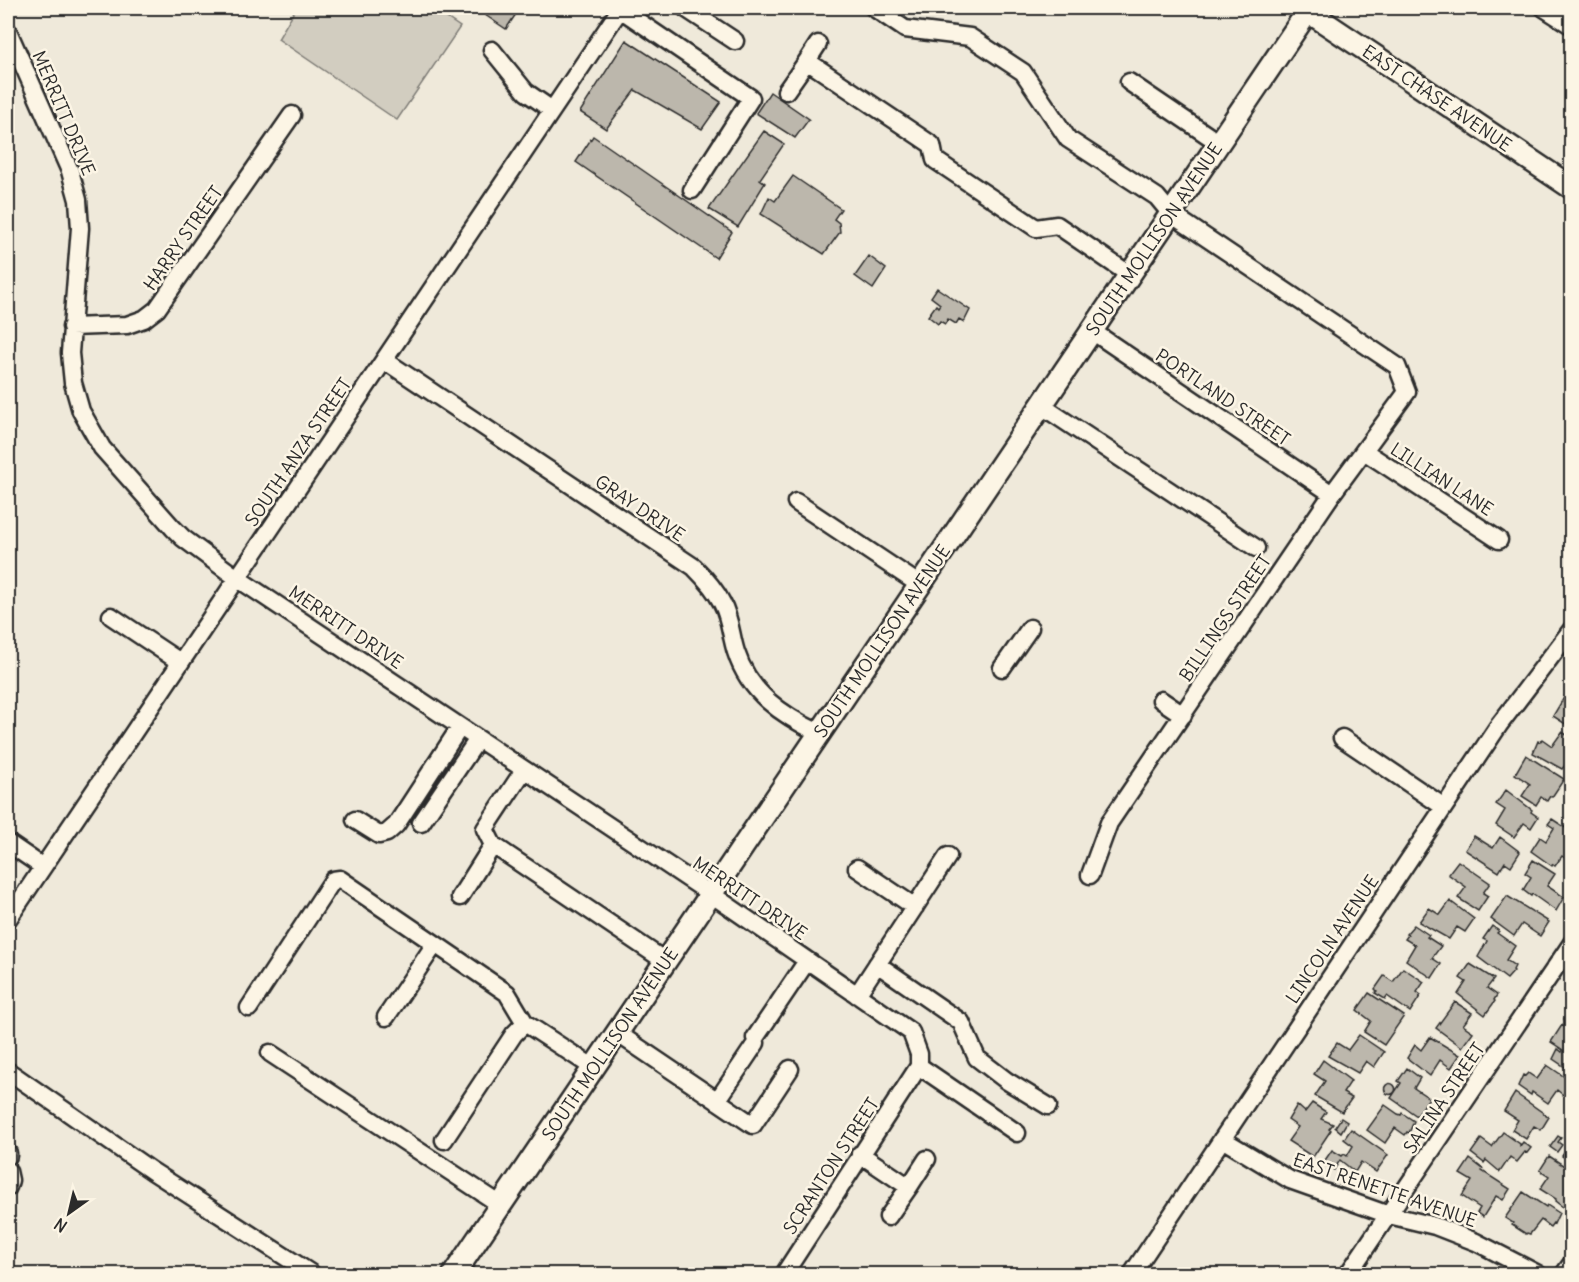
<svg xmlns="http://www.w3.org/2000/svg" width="1579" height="1282" font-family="Delius,sans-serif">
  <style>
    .green { fill: #d2cdc0; stroke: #7e7c76; stroke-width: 1.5 }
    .building { fill: #bcb7ac; stroke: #2b2b2b; stroke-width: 1.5 }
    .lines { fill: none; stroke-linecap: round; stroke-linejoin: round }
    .minor-casing { stroke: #2b2b2b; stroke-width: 21 }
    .major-casing { stroke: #2b2b2b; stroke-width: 26 }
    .minor { stroke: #fcf5e5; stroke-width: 16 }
    .major { stroke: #fcf5e5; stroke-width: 21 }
    .labels { text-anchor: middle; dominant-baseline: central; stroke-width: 5; stroke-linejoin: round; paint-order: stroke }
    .street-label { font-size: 18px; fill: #2b2b2b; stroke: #fcf5e5 }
  </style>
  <rect width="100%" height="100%" fill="#efe9da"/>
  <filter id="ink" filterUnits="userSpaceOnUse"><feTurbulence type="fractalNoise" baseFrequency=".0167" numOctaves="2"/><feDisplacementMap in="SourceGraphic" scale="12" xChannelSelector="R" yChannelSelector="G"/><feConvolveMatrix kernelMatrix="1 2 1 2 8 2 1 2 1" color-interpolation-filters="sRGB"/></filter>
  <g filter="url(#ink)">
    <path class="green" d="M296 8H432L460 27 397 120 278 39Z"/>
    <path class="building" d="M482 8H507L516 14 506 29 479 11Z
      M626 40 721 102 702 129 635 90 606 129 580 112Z
      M770 92 809 119 795 138 756 113Z
      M764 131 784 144 760 179 765 183 738 227 709 209Z
      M593 136 732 232 716 258 576 162Z
      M793 176 841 209 834 219 839 223 840 232 824 254 761 214 769 197 775 201Z
      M869 256 886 269 873 289 855 276Z
      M937 288 970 310 964 322 959 319 956 324 948 319 945 324 940 321 938 324 928 316 936 305 938 307 940 304 931 297Z
      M1569 689 1572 691V719L1567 725 1553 716Z
      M1562 732 1572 738V757L1562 769 1533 753 1538 741 1540 742 1542 739 1552 746Z
      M1526 755 1564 779 1552 797 1550 796 1547 801 1541 797 1536 805 1522 796 1530 784 1515 774Z
      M1506 790 1532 810 1531 812 1538 817 1531 828 1524 823 1514 837 1496 825 1505 810 1496 804Z
      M1552 819 1572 832V863L1562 856 1555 866 1553 864 1552 866 1531 851 1540 837 1546 841 1554 828 1548 824Z
      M1474 836 1493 848 1500 837 1520 852 1511 866 1505 862 1499 872 1465 850Z
      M1533 860 1555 874 1547 886 1564 897 1556 911 1532 894 1531 896 1523 890 1531 877 1525 873Z
      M1458 861 1490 883 1483 893 1488 896 1478 911 1458 898 1466 887 1448 874Z
      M1507 896 1549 922 1540 936 1522 924 1514 936 1491 919Z
      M1450 901 1474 919 1465 932 1457 927 1449 939 1419 922 1429 908 1440 915Z
      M1414 925 1429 935 1427 937 1441 946 1432 958 1441 964 1432 978 1406 960 1415 945 1405 939 1408 935 1406 934Z
      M1492 926 1499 931 1497 933 1515 946 1506 960 1515 966 1513 970 1514 971 1507 979 1478 957 1487 941 1483 939Z
      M1470 964 1494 979 1487 988 1497 995 1494 1000 1495 1001 1485 1015 1458 994 1466 982 1460 978Z
      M1403 968 1424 982 1417 992 1421 995 1410 1012 1387 996 1385 999 1375 993 1377 991 1375 989 1384 976 1393 982Z
      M1369 993 1404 1016 1384 1045 1364 1032 1371 1021 1357 1010Z
      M1455 1002 1472 1013 1463 1025 1473 1032 1462 1047 1436 1028Z
      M1572 1008V1024L1564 1019Z
      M1562 1025 1572 1032 1571 1071 1553 1059 1558 1049 1562 1052 1563 1050 1551 1042Z
      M1359 1035 1384 1052 1374 1067 1366 1061 1358 1073 1328 1056 1337 1043 1348 1050Z
      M1430 1037 1460 1055 1451 1068 1440 1060 1430 1076 1407 1058 1415 1045 1421 1050Z
      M1323 1060 1351 1081 1343 1093 1352 1098 1342 1112 1315 1096 1325 1081 1314 1074Z
      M1547 1065 1572 1082 1563 1095 1557 1090 1548 1103 1532 1092 1531 1095 1518 1086 1523 1075 1525 1076 1528 1073 1537 1079Z
      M1407 1068 1420 1078 1414 1088 1429 1098 1417 1116 1391 1098 1401 1083 1398 1081Z
      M1384.5 1089a5.5 5.5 0 1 1 11 0a5.5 5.5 0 1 1-11 0Z
      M1515 1093 1549 1117 1541 1130 1534 1126 1526 1139 1512 1130 1518 1120 1504 1111Z
      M1312 1103 1326 1112 1321 1119 1333 1124 1329 1129 1331 1130 1313 1157 1288 1141 1298 1127 1288 1120 1297 1105 1305 1112Z
      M1385 1105 1398 1114 1401 1115 1402 1113 1414 1121 1409 1133 1407 1132 1405 1135 1395 1128 1385 1143 1367 1130Z
      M1341 1118 1347 1122 1341 1132 1335 1127Z
      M1572 1126V1162L1562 1156 1571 1143 1564 1137Z
      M1351 1129 1388 1155 1376 1172 1361 1162 1355 1172 1340 1160 1334 1170 1323 1163 1332 1150 1342 1156 1344 1154 1347 1156 1353 1146 1344 1139Z
      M1503 1132 1520 1144V1146L1523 1142 1531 1148 1527 1153 1525 1152 1517 1162 1510 1157 1500 1172 1486 1160 1484 1163 1471 1153 1481 1139 1492 1147Z
      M1558 1136 1561 1138 1558 1142 1562 1145 1557 1152 1550 1147Z
      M1549 1156 1572 1171V1181L1566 1189 1572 1193V1206L1568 1211 1555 1201 1556 1199 1540 1189 1549 1176 1540 1170Z
      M1470 1159 1483 1169 1482 1171 1510 1189 1503 1200 1496 1196 1483 1217 1477 1213 1480 1208 1462 1196 1472 1181 1460 1174Z
      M1523 1192 1546 1207 1547 1205 1559 1213 1554 1224 1553 1223 1550 1227 1541 1220 1530 1234 1527 1233 1526 1234 1512 1225 1513 1223 1505 1218Z"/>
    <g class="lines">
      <g class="minor-casing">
        <path id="minor" d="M685 8 735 41
          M874 8 905 29 970 37 1023 72 1068 139 1157 197 1171 214 1397 366 1407 392 1332 494 1109 823 1090 875
          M1544 8 1572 26
          M620 9 751 98 692 190
          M8 31 70 171 78 200 80 228 70 353 73 383 81 411 102 448 173 528 183 538 237 578 711 894 911 1032 919 1054V1066L784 1274
          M818 44 807 61 932 145 935 160 1036 228 1057 225 1130 275
          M492 50 526 92 552 110
          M1129 82 1219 143
          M786 91 807 61
          M71 327 127 325 144 319 157 309 292 115
          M1092 331 1332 494
          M384 360 694 567C705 578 715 589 722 603 730 617 731 637 736 652 749 693 782 715 819 733
          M1042 406 1256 548
          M1364 451 1499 540
          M796 502 920 585
          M111 616 180 662
          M1002 668 1030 628
          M1161 700 1183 715
          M1342 738 1444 807
          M355 820 379 835 387 833 396 825 460 727
          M421 823 478 739
          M8 843 43 867
          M493 845 485 829 524 770
          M857 868 915 907
          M460 897 493 845 665 961
          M8 919 621 8
          M877 964 961 1022 977 1058 1007 1081 1048 1106
          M857 995 948 856
          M249 1008 333 880 340 879 507 993 525 1023 594 1068
          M386 1017 435 944
          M617 1033 753 1125 790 1069
          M755 1038 807 961
          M270 1053 501 1205
          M919 1066 1017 1133
          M8 1071 152 1171 312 1274
          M717 1101 756 1043
          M1222 1139 1290 1180 1389 1215 1435 1226 1476 1242 1538 1274
          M444 1140 514 1034 525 1023
          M860 1154 909 1187 927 1159
          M8 1156V1153
          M8 1171 10 1180 8 1187
          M888 1217 909 1187
          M1132 1274 1499 725 1572 629
          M1348 1274 1572 943
          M1564 1274 1572 1263"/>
      </g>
      <g class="major-casing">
        <path id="major" d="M1303 8 1572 188
          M454 1274 1308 11"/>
      </g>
      <use href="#minor" class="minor"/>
      <use href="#major" class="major"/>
    </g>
  </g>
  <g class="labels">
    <g class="street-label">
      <text transform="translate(1437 98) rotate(34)">EAST CHASE AVENUE</text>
      <text transform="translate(64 113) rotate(67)">MERRITT DRIVE</text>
      <text transform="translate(183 238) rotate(-55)">HARRY STREET</text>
      <text transform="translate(1154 239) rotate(-56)">SOUTH MOLLISON AVENUE</text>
      <text transform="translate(1223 397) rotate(34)">PORTLAND STREET</text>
      <text transform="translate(298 452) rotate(-56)">SOUTH ANZA STREET</text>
      <text transform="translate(1442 479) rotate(33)">LILLIAN LANE</text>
      <text transform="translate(640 508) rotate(34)">GRAY DRIVE</text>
      <text transform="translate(1225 618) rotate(-56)">BILLINGS STREET</text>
      <text transform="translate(346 627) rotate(34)">MERRITT DRIVE</text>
      <text transform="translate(882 641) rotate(-56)">SOUTH MOLLISON AVENUE</text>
      <text transform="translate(750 898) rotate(34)">MERRITT DRIVE</text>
      <text transform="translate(1332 939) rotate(-56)">LINCOLN AVENUE</text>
      <text transform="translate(610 1044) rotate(-56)">SOUTH MOLLISON AVENUE</text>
      <text transform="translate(1444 1098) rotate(-56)">SALINA STREET</text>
      <text transform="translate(831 1166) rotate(-57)">SCRANTON STREET</text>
      <text transform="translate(1385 1190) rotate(19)">EAST RENETTE AVENUE</text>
    </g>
  </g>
  <rect width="1579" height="1282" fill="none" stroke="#fcf5e5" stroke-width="30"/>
  <rect x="15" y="15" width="1549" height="1252" fill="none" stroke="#2b2b2b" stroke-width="2" filter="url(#ink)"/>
  <g transform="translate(69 1213) rotate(214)" stroke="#fcf5e5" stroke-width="4.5" paint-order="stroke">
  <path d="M0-4.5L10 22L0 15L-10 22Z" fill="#2b2b2b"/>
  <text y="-9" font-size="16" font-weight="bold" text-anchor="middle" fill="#2b2b2b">N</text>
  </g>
</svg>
